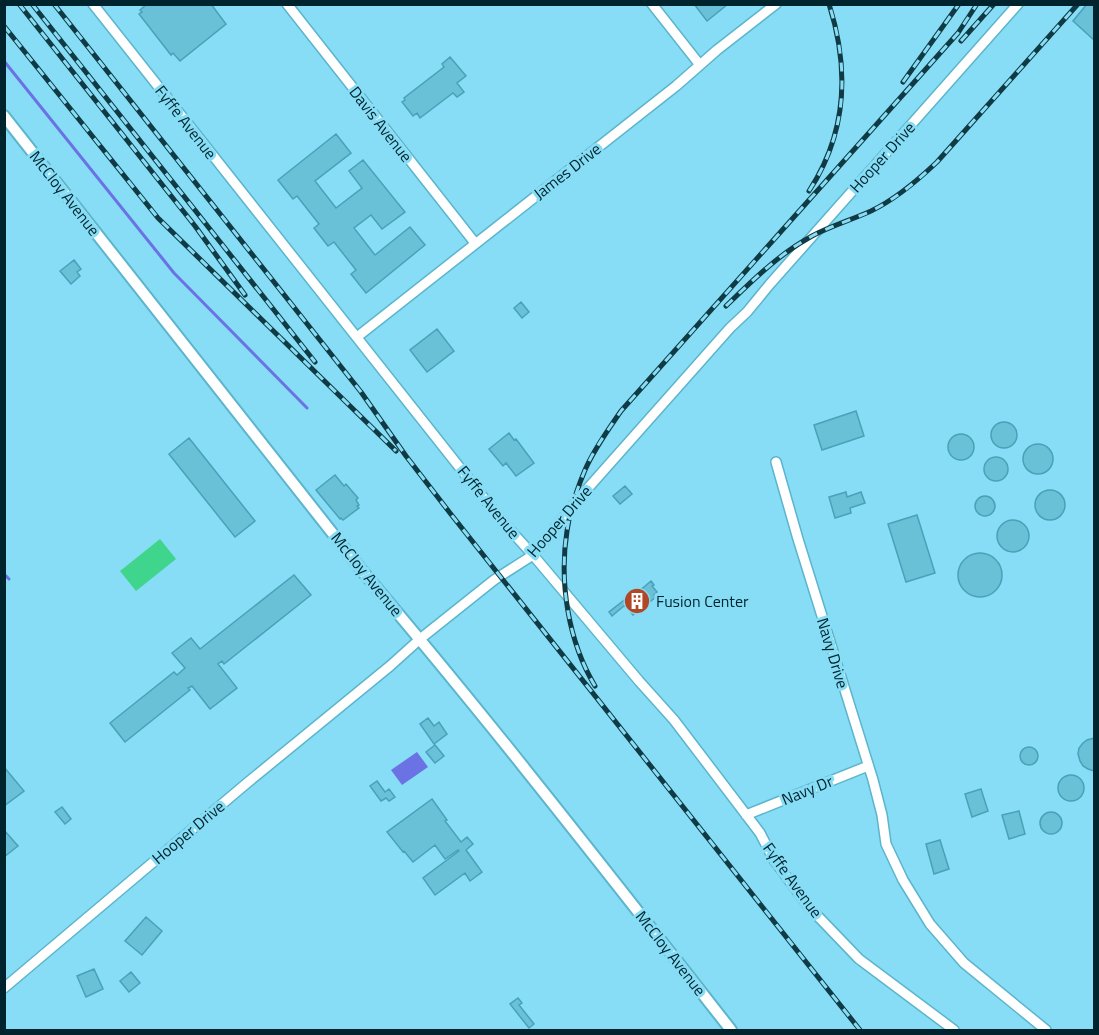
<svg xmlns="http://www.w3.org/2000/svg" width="1099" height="1035" font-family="'Titillium Web',sans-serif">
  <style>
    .green { fill: #40d58d }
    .water { fill: #6b72e4 }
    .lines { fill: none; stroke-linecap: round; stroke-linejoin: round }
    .stream { stroke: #6b72e4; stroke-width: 3 }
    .building { fill: #69c1d8; stroke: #48a1b8; stroke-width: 1.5 }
    .minor-casing { stroke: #5db5cc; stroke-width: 12 }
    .tertiary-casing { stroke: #5db5cc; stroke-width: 14 }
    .minor { stroke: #fff; stroke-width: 9 }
    .tertiary { stroke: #fff; stroke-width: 10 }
    .rail-casing { stroke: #103a44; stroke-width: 5 }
    .rail { stroke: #86ddf5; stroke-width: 3; stroke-dasharray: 9; stroke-linecap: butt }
    .labels { text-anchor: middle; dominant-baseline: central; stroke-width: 6; stroke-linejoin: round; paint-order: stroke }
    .street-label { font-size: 16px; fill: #00242d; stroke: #86ddf5 }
    .poi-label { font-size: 16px; fill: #00242d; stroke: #86ddf5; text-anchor: start }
  </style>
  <rect width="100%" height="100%" fill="#86ddf5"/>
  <path class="green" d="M160 539 176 559 136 591 120 571Z"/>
  <path class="water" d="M417 752 428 767 402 785 391 770Z"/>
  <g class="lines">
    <path class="stream" d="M4 61 174 273 307 408
      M4 574 9 579"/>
  </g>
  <path class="building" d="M147 4H211L226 24 180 61 173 53 171 55 139 14 142 12 140 10Z
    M694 4H728L707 21Z
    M1087 4H1094V40L1073 21Z
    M450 57 466 76 457 83 464 92 457 97 453 93 420 118 417 113 413 116 402 102 405 100 404 98 444 67 442 64Z
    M336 134 351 153 315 181 336 208 362 188 349 171 363 160 405 212 382 229 371 215 354 228 375 255 410 227 425 245 366 293 351 274 356 270 334 242 328 246 314 228 319 224 297 196 293 199 278 180Z
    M74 260 81 269 77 272 80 276 71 284 60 271Z
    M521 302 529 312 522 318 514 308Z
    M437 329 454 351 427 372 410 350Z
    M856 411 864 436 822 450 814 425Z
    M991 435a13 13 0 1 1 26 0a13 13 0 1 1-26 0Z
    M509 433 514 440 516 439 534 463 516 476 506 463 503 466 489 449Z
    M948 447a13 13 0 1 1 26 0a13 13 0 1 1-26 0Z
    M189 438 255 521 235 537 169 454Z
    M1023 459a15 15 0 1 1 30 0a15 15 0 1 1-30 0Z
    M984 469a12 12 0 1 1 24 0a12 12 0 1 1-24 0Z
    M335 475 344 486 346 484 358 498 356 500 359 505 357 506 359 508 343 520 341 518 340 519 316 490Z
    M625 486 632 494 620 504 613 496Z
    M1035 505a15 15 0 1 1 30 0a15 15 0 1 1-30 0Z
    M846 492 847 497 861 492 865 503 850 508 851 513 835 518 829 497Z
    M975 506a10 10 0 1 1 20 0a10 10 0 1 1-20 0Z
    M917 515 935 573 906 582 888 524Z
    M997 536a16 16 0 1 1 32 0a16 16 0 1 1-32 0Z
    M958 575a22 22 0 1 1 44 0a22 22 0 1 1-44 0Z
    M294 575 311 595 224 664 222 661 218 664 237 688 210 709 192 686 188 688 190 690 125 742 110 723 174 672 177 675 185 668 172 653 191 638 200 649Z
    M651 581 654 585 652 586 657 592 654 595 656 597 633 615 625 605 612 616 609 612 632 594 631 593 635 589 638 592Z
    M428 718 434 726 439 722 447 734 434 744 420 724Z
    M1094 738V771L1088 769 1083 766 1080 761 1078 754 1079 748 1083 743 1087 740Z
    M435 745 444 756 435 763 426 752Z
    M1020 756a9 9 0 1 1 18 0a9 9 0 1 1-18 0Z
    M4 767 24 791 4 806Z
    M1058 788a13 13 0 1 1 26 0a13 13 0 1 1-26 0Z
    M377 781 385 792 389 789 395 797 389 801 386 798 381 801 370 786Z
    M981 789 988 811 972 817 965 794Z
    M432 799 447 820 445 821 461 842 467 837 473 844 466 850 482 872 470 881 465 873 435 895 423 878 459 851 458 850 445 859 435 845 413 862 404 851 403 852 387 832Z
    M62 807 71 819 65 824 55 812Z
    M1019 811 1025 834 1009 839 1002 815Z
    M1040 823a11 11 0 1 1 22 0a11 11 0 1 1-22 0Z
    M4 830 18 846 4 857Z
    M940 840 949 869 934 874 926 844Z
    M146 917 162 931 142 955 125 941Z
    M94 969 103 989 86 997 77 976Z
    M131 972 140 983 129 992 120 981Z
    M518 998 522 1003 519 1005 534 1024 529 1028 510 1004Z"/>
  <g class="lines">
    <g class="minor-casing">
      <path id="minor" d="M93 4 502 521 533 555 639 681 674 720 760 833 774 860 809 907 859 959 954 1030
        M287 4 475 243
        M652 4 700 65
        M357 337 676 86 717 50 776 4
        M776 462 798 539 873 780 882 815 886 844 903 880 930 924 964 963 1046 1030
        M746 815 868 766
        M4 988 247 783 390 666 420 639 494 580 533 555 581 496 730 328 747 312 770 284 1018 4"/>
    </g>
    <g class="tertiary-casing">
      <path id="tertiary" d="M4 116 363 572C490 721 610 876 731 1030"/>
    </g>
    <use href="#minor" class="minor"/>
    <use href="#tertiary" class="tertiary"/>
    <g class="rail-casing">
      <path id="rail" d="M19 4 195 226 245 295
        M32 4 315 362
        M54 4 361 392 406 456 450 513 860 1030
        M4 26 158 218 396 451
        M961 41 994 4
        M903 82 959 4
        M809 191C847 133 850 70 829 4
        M726 306C753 280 779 254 812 236 831 226 851 220 871 211 896 199 917 181 937 162L1078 4
        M595 686C568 641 559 582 567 531 570 510 577 489 585 470 594 449 608 430 621 411L958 33 977 4"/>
    </g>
    <use href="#rail" class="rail"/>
  </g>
  <defs>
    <g id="building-disc" transform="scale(1.35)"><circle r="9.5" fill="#b04827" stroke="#86ddf5"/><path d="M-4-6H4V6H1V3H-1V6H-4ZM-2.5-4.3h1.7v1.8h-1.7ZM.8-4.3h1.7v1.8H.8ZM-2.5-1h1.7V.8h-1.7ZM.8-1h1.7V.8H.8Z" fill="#fff"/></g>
  </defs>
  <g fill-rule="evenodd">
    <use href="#building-disc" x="637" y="601"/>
  </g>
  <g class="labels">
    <g class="street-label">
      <text transform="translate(186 122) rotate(52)">Fyffe Avenue</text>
      <text transform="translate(381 124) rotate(52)">Davis Avenue</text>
      <text transform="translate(882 157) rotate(-48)">Hooper Drive</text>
      <text transform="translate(567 171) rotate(-38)">James Drive</text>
      <text transform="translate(65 193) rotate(52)">McCloy Avenue</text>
      <text transform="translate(489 502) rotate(51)">Fyffe Avenue</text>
      <text transform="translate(559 521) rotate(-49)">Hooper Drive</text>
      <text transform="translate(367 574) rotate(51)">McCloy Avenue</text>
      <text transform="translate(833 653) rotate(73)">Navy Drive</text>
      <text transform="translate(807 790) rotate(-22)">Navy Dr</text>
      <text transform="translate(188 832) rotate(-40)">Hooper Drive</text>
      <text transform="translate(793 880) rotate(54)">Fyffe Avenue</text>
      <text transform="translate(671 953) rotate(52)">McCloy Avenue</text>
    </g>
    <g class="poi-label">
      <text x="656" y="601">Fusion Center</text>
    </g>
  </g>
  <rect width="1099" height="1035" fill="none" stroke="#00242d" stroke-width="12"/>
</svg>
